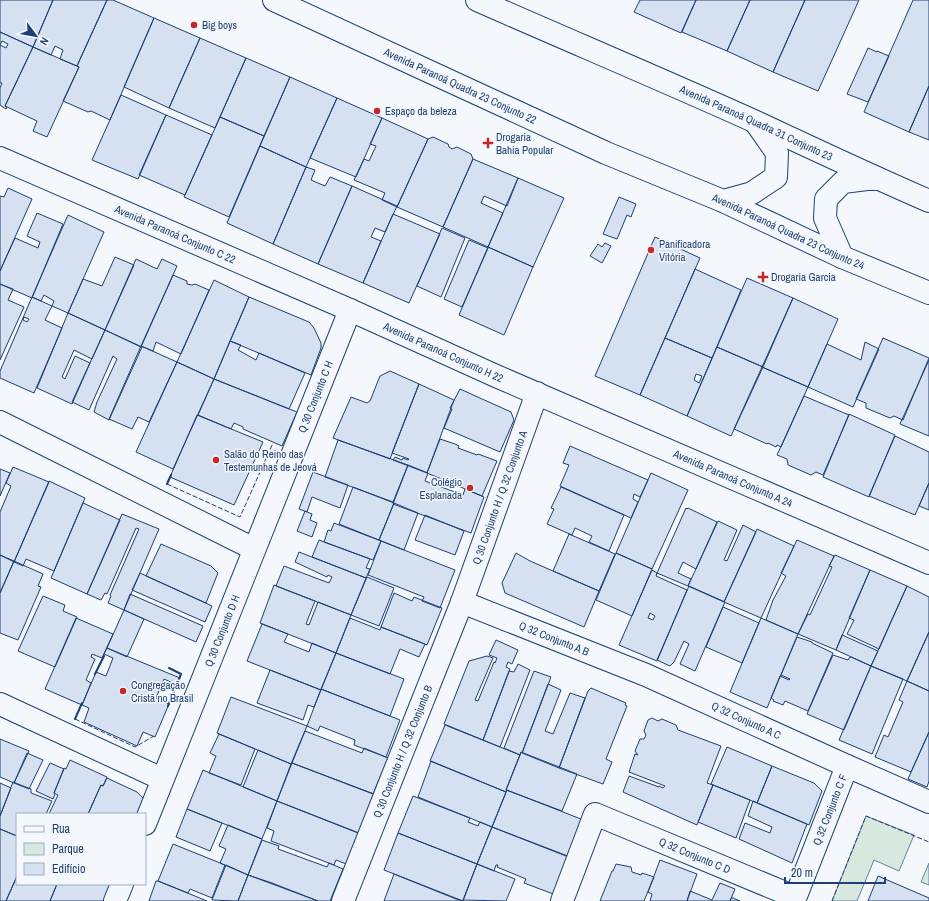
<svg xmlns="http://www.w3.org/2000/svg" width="929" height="901" font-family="'Archivo Narrow',sans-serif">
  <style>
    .green { fill: #d7e8df; stroke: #687fa3 }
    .building { fill: #d5e0f0; stroke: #1d3f73; fill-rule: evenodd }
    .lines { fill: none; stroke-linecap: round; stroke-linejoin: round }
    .minor-casing { stroke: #1d3f73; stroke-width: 24 }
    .minor { stroke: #f4f7fb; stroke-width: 22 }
    .fence { stroke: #1d3f73; stroke-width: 1; stroke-dasharray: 5 2; stroke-linecap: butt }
    .wall { stroke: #1d3f73; stroke-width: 2 }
    .poi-dot { fill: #c62828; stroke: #f4f7fb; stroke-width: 1.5 }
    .labels { text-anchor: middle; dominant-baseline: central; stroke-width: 3; stroke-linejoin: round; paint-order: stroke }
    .poi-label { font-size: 11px; fill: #1d3f73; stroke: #f4f7fb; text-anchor: start }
    .street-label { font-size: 11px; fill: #1d3f73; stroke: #f4f7fb }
  </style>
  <rect width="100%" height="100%" fill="#f4f7fb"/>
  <path class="green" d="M866 816 914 835 899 871 874 860 857 901H832Z
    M929 863V885L921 882Z"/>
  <path class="building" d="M0 0H53L33 47 0 32Z
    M53 0H107L77 66 60 59 63 50 55 46 51 55 33 47Z
    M107 0H113L154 18 110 120 91 111 88 112 63 101 79 67 77 66 81 57Z
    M640 0H696L681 33 634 12Z
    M696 0H750L727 51 682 32Z
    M750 0H805L773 72 727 51Z
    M805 0H859L818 91 773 72Z
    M913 0H929V86L909 132 864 112Z
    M154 18 200 38 169 108 124 87Z
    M0 32 33 47 5 106 7 107 6 109 0 105V88L2 83H0V45L6 48 8 44 2 41 0 45Z
    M200 38 246 58 215 128 169 108Z
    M33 47 79 67 47 137 33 131 37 121 5 106Z
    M868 48 877 52V51L889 56 868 102 847 94Z
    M246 58 290 77 264 136 220 117Z
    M290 77 337 98 306 167 260 146Z
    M929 86V140L909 132Z
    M121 95 166 115 138 179 92 160Z
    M337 98 382 118 356 177 310 158Z
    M166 115 212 135 185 195 139 175Z
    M220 117 264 136 229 217 184 197Z
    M382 118 428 139 397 207 382 200 385 193 354 180 364 159 369 161 376 146 370 144Z
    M433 137 448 144 449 147 452 149 457 147 471 154 473 159 443 227 397 207 428 139Z
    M260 146 306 167 273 244 227 223Z
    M473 159 518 178 507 206 484 196 481 203 503 213 488 247 443 227Z
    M306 167 315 170 311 180 325 186 330 177 352 186 318 264 273 244Z
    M518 178 564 198 533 267 488 247Z
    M352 186 397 206 385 232 375 228 371 237 381 241 363 283 318 264Z
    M8 188 32 199 0 271V196L4 197Z
    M619 197 636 204 631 217 627 215 617 239 603 234Z
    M37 213 63 224 32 298 0 284V271L15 238 38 248 40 242 27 236Z
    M393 214 440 234 409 303 363 283Z
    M68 215 104 232 68 313 52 306 54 301 44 295 41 301 32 297Z
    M442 228 465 238 441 297 417 286Z
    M655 237 700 258 640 395 595 376Z
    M469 240 488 248 462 307 444 299Z
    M605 243 611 246 602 263 590 256 598 244 602 247Z
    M488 247 533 267 504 335 459 315Z
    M115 257 134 265 105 330 68 313 83 279 102 286Z
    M136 259 157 269 162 259 177 266 141 347 105 330Z
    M695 269 741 290 712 358 665 338Z
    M173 275 187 281V284L192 285 195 284 209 290 181 354 156 342 153 351 141 346Z
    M747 278 793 298 763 367 717 347Z
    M214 280 249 297 214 379 177 362Z
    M0 284 13 289 8 300 24 307 0 360Z
    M32 297 52 306 45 320 62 328 34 393 0 378V371ZM24 317 29 319 27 322 23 320Z
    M249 297 309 322 314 328 321 343V348L311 375 230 341Z
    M793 298 838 319 808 387 762 367Z
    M68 313 105 330 92 359 74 350 62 377 65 379 75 356 90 363 72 404 37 388Z
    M105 330 142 347 109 420 94 412 97 402 117 359 113 356 89 410 72 402Z
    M665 338 712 358 687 416 640 395ZM696 374 702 376 699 383 694 380Z
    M883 338 929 358 903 420 894 416 890 418 866 408V403L856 399Z
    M230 341 241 345 238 350 256 360 259 353 305 373 289 409 214 379Z
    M865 342 879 349 853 407 808 387 827 344 861 360Z
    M141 346 177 362 149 422 138 417 132 429 109 419Z
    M717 347 763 367 731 436 687 416Z
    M929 360V436L900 424Z
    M177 362 214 379 173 469 136 452Z
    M762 367 808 387 781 447 777 445 776 447 768 443 767 444 734 429Z
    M390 371 419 384 390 459 333 438 351 397 367 403 370 401 380 376Z
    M214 379 297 412 282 446 243 429V427L234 423 231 429 198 415Z
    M419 384 454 400 427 473 393 460 395 457 402 460 403 458 408 460 409 459 392 453Z
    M460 389 511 412 514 420 500 452 444 428 452 409 450 408Z
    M804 396 849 415 823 475 816 472 811 475 788 465 787 459 777 455Z
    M849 414 895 435 869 497 823 477Z
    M197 415 263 442 234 505 170 477Z
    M895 436 929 452V483L915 515 869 496Z
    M440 439 455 444 459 446 458 448 477 455 478 454 497 461 482 496 427 473Z
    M338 440 408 465 393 502 325 477Z
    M570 446 648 480 640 497 634 494 633 499 638 502 631 518 560 486 569 465 563 463Z
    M408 465 428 473 425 481 463 495 465 489 484 497 471 533 393 504Z
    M13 467 49 482 14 562 0 555V512L11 486 6 483Z
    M0 469 10 473 0 496Z
    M313 472 348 485 340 508 312 497 307 512 299 509Z
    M651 473 688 490 652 569 616 553Z
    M49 481 85 498 54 571 26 559 23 566 14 562Z
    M929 483V510L919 506Z
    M353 487 394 503 379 540 339 524Z
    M561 487 624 515 609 551 589 542 592 536 575 528 572 535 547 524 554 509 551 508Z
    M83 503 120 520 87 594 51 578Z
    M394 503 418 513 404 550 379 540Z
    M686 508 687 509 688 508 717 522 696 569 683 562 678 573 691 579 688 586 657 573Z
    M305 511 312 514 310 520 317 523 312 537 297 531Z
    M122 514 159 529 124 610 108 603 111 596 110 595 139 529 136 528 107 594 105 593 101 600 87 594Z
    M425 515 464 531 455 555 415 540Z
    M718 521 737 530 724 560 727 561 743 525 756 532 724 602 688 586Z
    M334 523 381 541 373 560 324 542 328 530 331 531Z
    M757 529 794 546 761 618 724 602Z
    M569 534 615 554 599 591 553 571Z
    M319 540 370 559 366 568 370 569 366 578 312 557Z
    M797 540 834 556 798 634 766 620 773 600 786 576 781 573Z
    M381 541 455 570 440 608 422 601 424 597 368 575Z
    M161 544 211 566 218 573 206 603 146 576Z
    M299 552 366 578 351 615 276 586 284 566 329 583 332 577 328 575 327 577 295 562Z
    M516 553 530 561 599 591 584 627 505 593 502 583Z
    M616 553 652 569 632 616 596 600Z
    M0 555 14 561 0 593Z
    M835 555 870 570 836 650 798 634 808 614 810 615 832 567 829 566Z
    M14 561 43 574 38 586 41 587 18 640 0 633V593Z
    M652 570 657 573 656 576 687 590 657 661 619 645ZM650 613 655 616 653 620 648 618Z
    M870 570 907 586 879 649 847 634 854 620 849 618Z
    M140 573 212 606 205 622 132 590Z
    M367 577 394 588 379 626 351 615Z
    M274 585 315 601 306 624 309 625 318 602 351 615 336 653 260 623Z
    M689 586 725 602 695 671 680 664 689 644 684 641 674 662 670 666 657 660Z
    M907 586 929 597V632L907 681 871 666Z
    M394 593 412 601 414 597 442 608 427 645 381 627Z
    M130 594 203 626 196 642 124 610Z
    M43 596 65 605 63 611 77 617 55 667 18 651Z
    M723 607 759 623 742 663 706 647Z
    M124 610 144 619 127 657 107 648Z
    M76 618 113 634 102 658 92 654 91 657 95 659 86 680 91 683 82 705 45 689Z
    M350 618 380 630 381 627 425 644 419 657 400 649 390 674 336 653Z
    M761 618 798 634 767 708 730 692Z
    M262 624 288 634 284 642 309 652 312 643 336 653 321 690 247 661Z
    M929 632V691L907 681Z
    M842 635 878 651 871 666 836 650Z
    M797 637 812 642V643L833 653 808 711 785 701 783 705 773 701 774 700 771 698 780 676 789 680 790 679 781 675Z
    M496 640 518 650 512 664 508 662 506 667 510 669 483 740 444 724 469 661 487 656 493 658 475 700 478 701 494 662 495 663 497 658 489 655Z
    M107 648 180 678 177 685 164 679 156 698 169 704 155 737 143 732 137 746 84 722 89 708 82 705 96 672 106 676 113 658 104 654Z
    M336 653 404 679 390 716 321 689Z
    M833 655 848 660 849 658 851 657 871 666 844 730 807 714Z
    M518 664 530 670 500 747 483 740 509 671 514 672Z
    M871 666 903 679 872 754 839 740Z
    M270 670 321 690 314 707 308 705 303 720 257 703Z
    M534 671 551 677 522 753 521 752 520 755 504 748Z
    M907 681 929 691V732L911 772 875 757 884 735 888 737 903 702 899 700Z
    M548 684 561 690 545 731 553 734 570 693 585 698 559 768 522 753Z
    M591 688 626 703 625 705 627 706 606 759 612 762 603 784 559 768 588 691Z
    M321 689 400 720 386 757 354 745 355 740 320 726 318 731 307 726Z
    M231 697 307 726 291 764 217 733Z
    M652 718 658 721 662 719 676 725 678 730 721 746 707 783 713 785 697 825 623 792 629 776 659 787V786L663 788 665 786 629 772 635 754 638 755 635 751 640 739H644L646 735 644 731 648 720Z
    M445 725 520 755 506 790H507L506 792 430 761Z
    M305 731 362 753 364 748 388 758 373 794 292 763Z
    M929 732V781L927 787 908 779Z
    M219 734 255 749 241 785 209 773 216 756 210 753Z
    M0 739 29 751 14 783 0 777Z
    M727 747 772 766 757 803 711 784Z
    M258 750 291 764 277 801 243 787Z
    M521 752 577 774 562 811 506 790Z
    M27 753 43 760 29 789 14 783Z
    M70 760 107 777 103 786 101 785 88 814H49L58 795 54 793 64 768 66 769Z
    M431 761 506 792 492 827 418 797Z
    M50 763 64 769 54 793 55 794 53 799 36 791Z
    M292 763 374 794 359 833 277 801Z
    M772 766 814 783 822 791 809 825 757 803Z
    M203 770 277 801 262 839 187 809Z
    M107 778 137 792 143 798V803L140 814H88L101 785 103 786Z
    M13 782 31 789V793L52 801 46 814H17V836L0 829V816Z
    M0 783 11 788 0 816Z
    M713 785 750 800 736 838 698 822Z
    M507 790 586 821 573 858 492 827Z
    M413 796 470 818 468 822 478 826 480 822 492 827 477 864 398 833Z
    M277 801 358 833 349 865 336 860 334 865 271 841 274 831 267 828Z
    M753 801 807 824 792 863 739 839 745 823 770 833 772 827 748 816Z
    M187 809 222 823 210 851 176 837Z
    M228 825 262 839 248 875 220 863 226 849 219 846Z
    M492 827 571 858 556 895 524 883 526 879 497 867 498 865H496L494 871 477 864Z
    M0 829 17 836V876L6 901H0Z
    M398 833 477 864 463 901 384 870Z
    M262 840 279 846 278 849 327 867 329 863 343 869 330 901H318L248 875Z
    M173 844 225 865 212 898 190 889 188 893 158 881Z
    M660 860 697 874 687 901H650L652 894 648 892Z
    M477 864 515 879 506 901 463 900Z
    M616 864 631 867 632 872 641 875 642 873 654 877 644 901H600L612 871H613Z
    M226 865 248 875 238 901 212 900Z
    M394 874 456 899 463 901H384Z
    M248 875 272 883 318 901H238Z
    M17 876V884H57L50 901H6Z
    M878 876 929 898V901H868Z
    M156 881H158L207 901H149Z
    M720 883 735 889 730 901H687L690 891 712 900Z
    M57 884H112L105 901H50Z
    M731 898H733L740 901H730Z"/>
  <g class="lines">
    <g class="minor-casing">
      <g id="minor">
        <path id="s1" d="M274 0 606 153 723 201 842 257 929 293"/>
        <path id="s2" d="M477 0C570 41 663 80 756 122 814 149 871 176 929 201"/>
        <path id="s3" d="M0 158 350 310 496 376 929 563"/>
        <path d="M723 201 752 193 776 177 777 153 756 123"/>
        <path d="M842 257 825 218 826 199 843 182 867 179H876"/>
        <path d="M0 422 254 549"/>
        <path id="s4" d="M462 602 646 675 847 766 929 802"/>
        <path d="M0 704 162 779"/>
        <path id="s5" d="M145 824 350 310"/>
        <path d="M115 901 122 884"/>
        <path id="s6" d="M343 901 462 602 537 393"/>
        <path id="s7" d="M562 901 595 814 795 897"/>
        <path id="s8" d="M794 901 847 766"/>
      </g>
    </g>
    <use href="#minor" class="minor"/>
    <path class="fence" d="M167 484 240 517 273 443
      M75 719 135 747 154 736
      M832 901 866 816 929 842"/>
    <path class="wall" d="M167 484 171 475
      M95 674 104 656
      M168 706 181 674 169 668
      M75 719 82 703"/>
  </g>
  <g class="poi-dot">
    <circle cx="194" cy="25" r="4"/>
    <circle cx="377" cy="111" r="4"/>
    <path d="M486 137h4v4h4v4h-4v4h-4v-4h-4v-4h4z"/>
    <circle cx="651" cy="250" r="4"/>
    <path d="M761 271h4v4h4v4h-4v4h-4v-4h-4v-4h4z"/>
    <circle cx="216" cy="460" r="4"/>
    <circle cx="470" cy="488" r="4"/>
    <circle cx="123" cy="691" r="4"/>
  </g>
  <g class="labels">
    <g class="poi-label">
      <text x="202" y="25">Big boys</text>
      <text x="385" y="111">Espaço da beleza</text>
      <text x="496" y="137">Drogaria<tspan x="496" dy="13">Bahia Popular</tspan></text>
      <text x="659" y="244">Panificadora<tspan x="659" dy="13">Vitória</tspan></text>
      <text x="771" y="277">Drogaria Garcia</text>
      <text x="224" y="454">Salão do Reino das<tspan x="224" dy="13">Testemunhas de Jeová</tspan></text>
      <text x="462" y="482" text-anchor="end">Colégio<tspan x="462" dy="13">Esplanada</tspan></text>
      <text x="131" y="685">Congregação<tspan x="131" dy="13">Cristã no Brasil</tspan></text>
    </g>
    <g class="street-label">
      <text stroke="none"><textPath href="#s1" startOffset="205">Avenida Paranoá Quadra 23 Conjunto 22</textPath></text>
      <text stroke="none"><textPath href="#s2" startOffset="305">Avenida Paranoá Quadra 31 Conjunto 23</textPath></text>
      <text stroke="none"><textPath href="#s1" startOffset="564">Avenida Paranoá Quadra 23 Conjunto 24</textPath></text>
      <text stroke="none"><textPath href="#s3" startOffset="191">Avenida Paranoá Conjunto C 22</textPath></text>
      <text stroke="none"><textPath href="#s3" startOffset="484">Avenida Paranoá Conjunto H 22</textPath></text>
      <text stroke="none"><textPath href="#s5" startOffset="460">Q 30 Conjunto C H</textPath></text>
      <text stroke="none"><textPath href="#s3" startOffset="800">Avenida Paranoá Conjunto A 24</textPath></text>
      <text stroke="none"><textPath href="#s6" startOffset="433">Q 30 Conjunto H / Q 32 Conjunto A</textPath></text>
      <text stroke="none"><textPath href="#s5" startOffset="208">Q 30 Conjunto D H</textPath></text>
      <text stroke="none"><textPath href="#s4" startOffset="99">Q 32 Conjunto A B</textPath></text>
      <text stroke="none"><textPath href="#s4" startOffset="308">Q 32 Conjunto A C</textPath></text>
      <text stroke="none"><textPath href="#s6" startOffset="161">Q 30 Conjunto H / Q 32 Conjunto B</textPath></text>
      <text stroke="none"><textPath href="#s8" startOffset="98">Q 32 Conjunto C F</textPath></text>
      <text stroke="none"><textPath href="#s7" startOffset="201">Q 32 Conjunto C D</textPath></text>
    </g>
  </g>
  <rect x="16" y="813" width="130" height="72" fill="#f4f7fb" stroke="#9eadc5"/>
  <rect x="24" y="826" width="20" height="6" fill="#f4f7fb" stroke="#9eadc5"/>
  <text x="52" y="833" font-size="12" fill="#1d3f73">Rua</text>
  <rect x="24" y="843" width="20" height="12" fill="#d7e8df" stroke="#9eadc5"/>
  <text x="52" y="853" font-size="12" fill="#1d3f73">Parque</text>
  <rect x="24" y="863" width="20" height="12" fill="#d5e0f0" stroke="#9eadc5"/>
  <text x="52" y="873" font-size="12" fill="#1d3f73">Edifício</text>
  <g transform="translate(36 36) rotate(122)" stroke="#f4f7fb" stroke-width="3" paint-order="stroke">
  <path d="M0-3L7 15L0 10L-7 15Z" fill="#1d3f73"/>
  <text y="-6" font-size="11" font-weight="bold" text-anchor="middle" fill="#1d3f73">N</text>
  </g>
  <path d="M785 877v6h100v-6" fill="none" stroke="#1d3f73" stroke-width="2"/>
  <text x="791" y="877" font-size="12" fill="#1d3f73" stroke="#f4f7fb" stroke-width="3" paint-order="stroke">20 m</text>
</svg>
